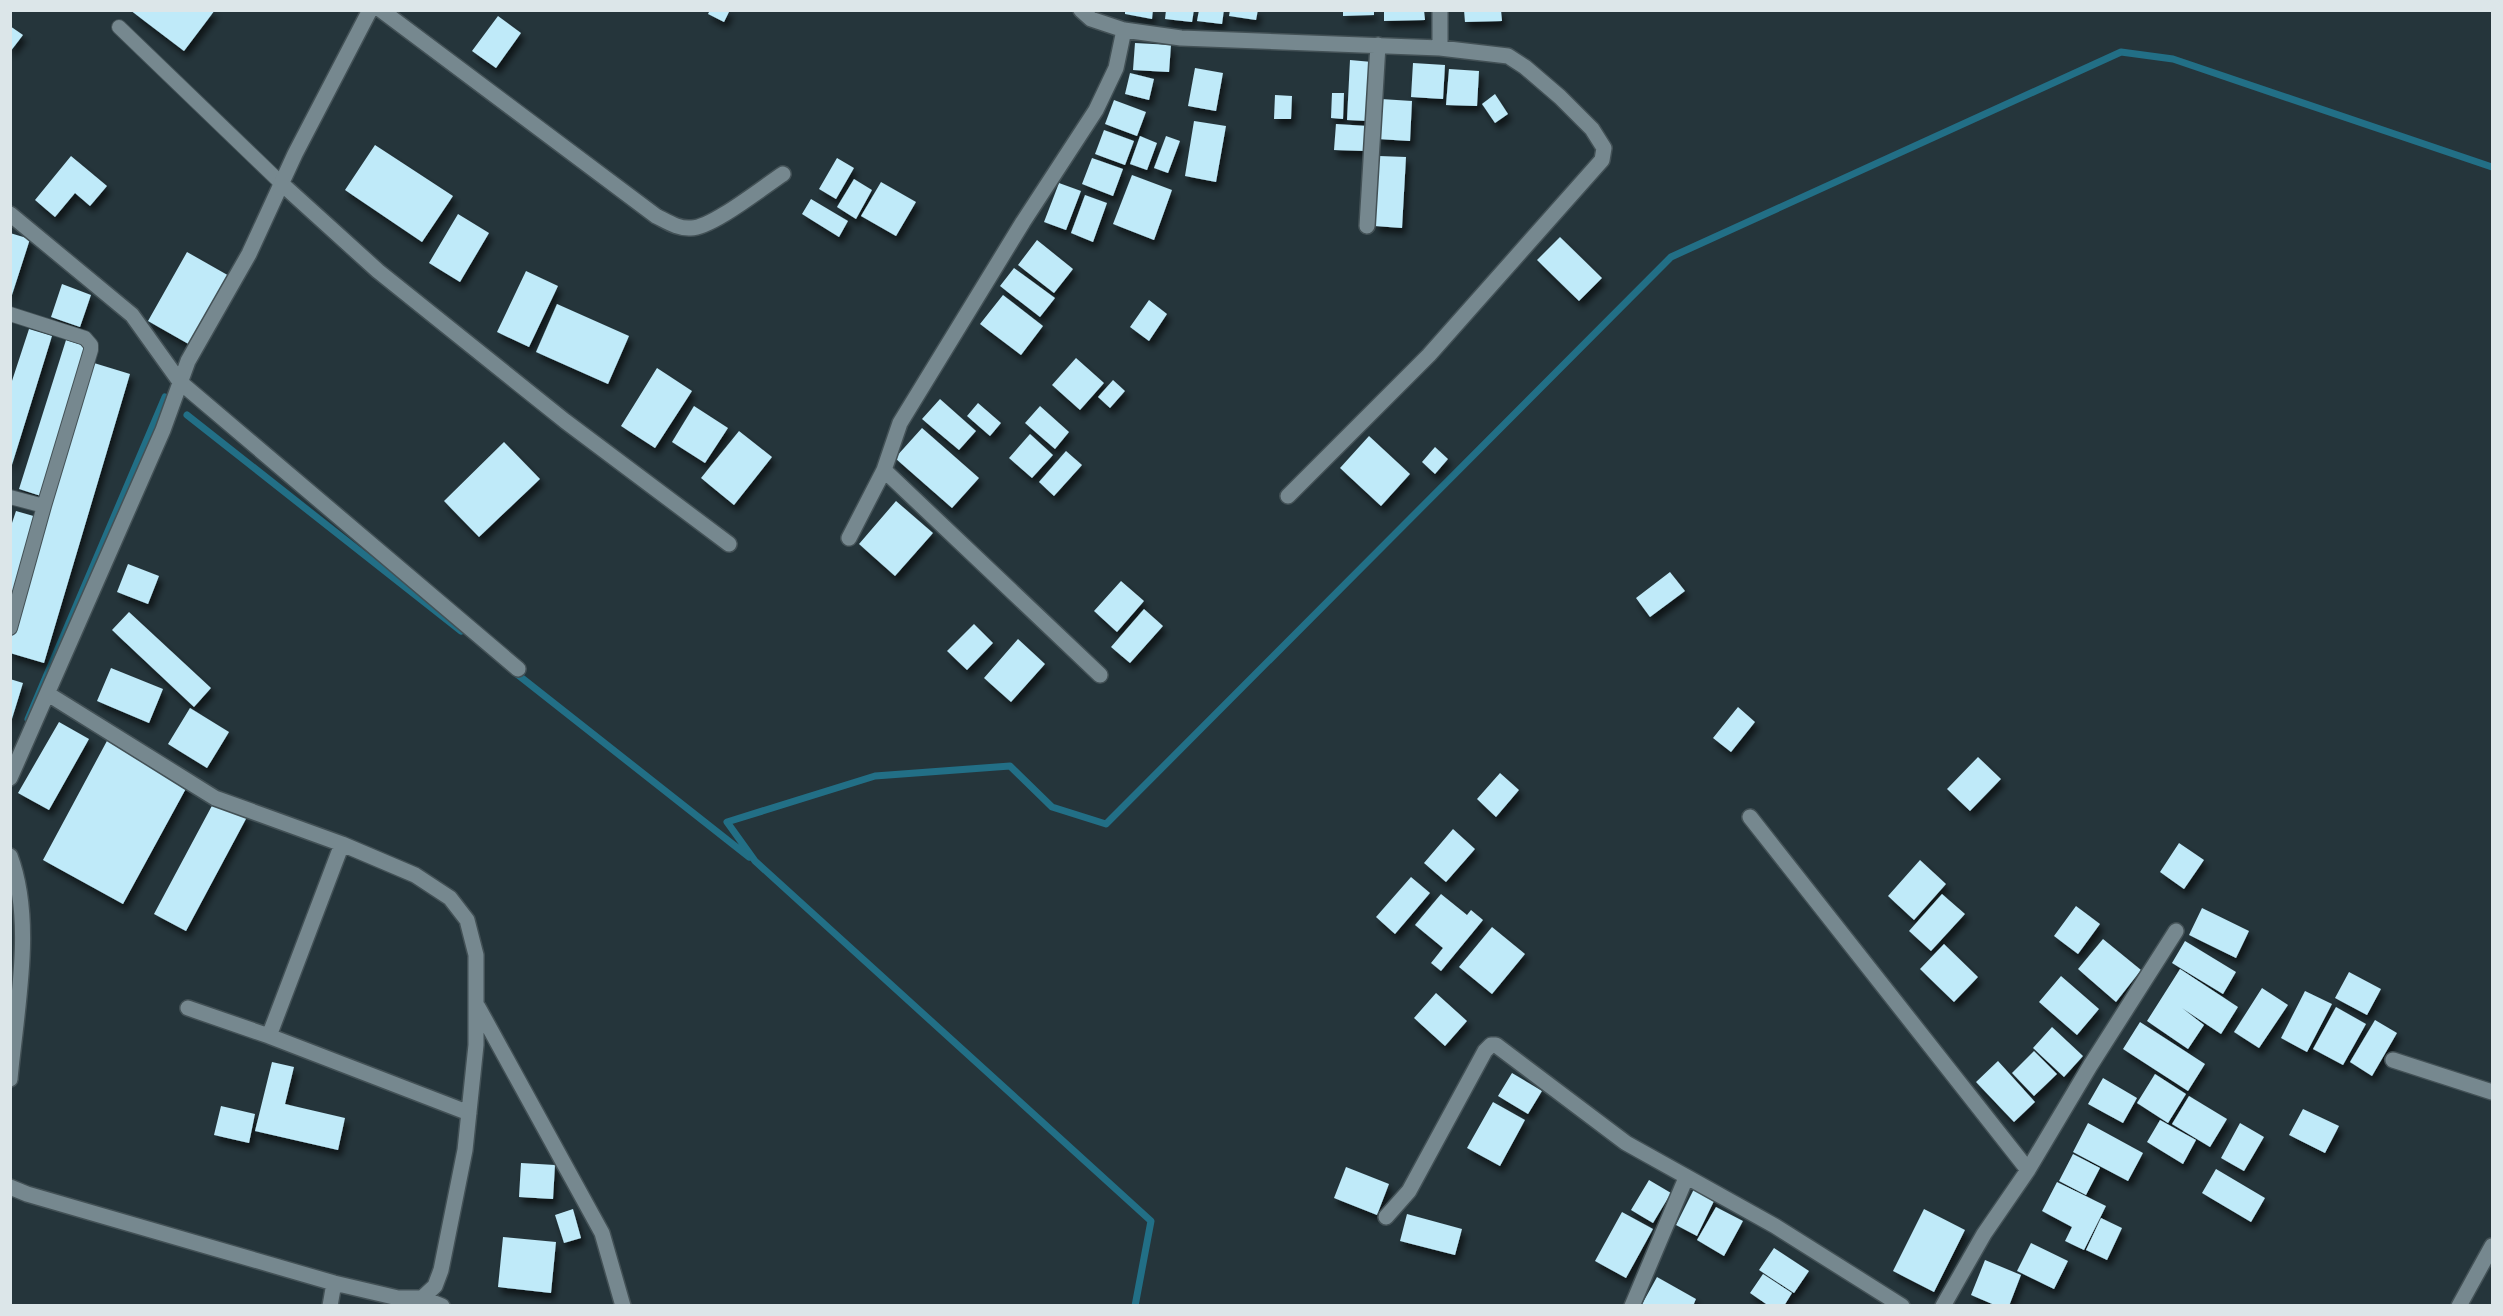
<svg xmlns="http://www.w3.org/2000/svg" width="2503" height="1316" font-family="Rubik,sans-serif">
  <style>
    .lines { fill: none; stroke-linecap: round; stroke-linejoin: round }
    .stream { stroke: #226f86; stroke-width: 7 }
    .building { fill: #bfeaf9; filter: url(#shadow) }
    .lane-casing { stroke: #435156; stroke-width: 16 }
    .street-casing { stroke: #435156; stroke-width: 18 }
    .lane { stroke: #76888f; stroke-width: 14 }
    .street { stroke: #76888f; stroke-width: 15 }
  </style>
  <defs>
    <filter id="shadow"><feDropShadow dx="3.5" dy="6" stdDeviation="3" flood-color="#0009"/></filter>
  </defs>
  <rect width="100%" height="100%" fill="#25353b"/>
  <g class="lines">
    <path class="stream" d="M187 415 461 631
      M513 671 749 857
      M28 719 165 397
      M1135 1306 1151 1221 755 861 727 822 875 776 1010 766 1052 807 1106 824 1671 257 2121 52 2173 59 2492 167"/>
  </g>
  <path class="building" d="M130 10H215L184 51Z
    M710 10H730L724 22 708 14Z
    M1125 10H1153L1152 19 1125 14Z
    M1166 10H1194L1192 22 1165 19Z
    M1199 10H1224L1222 24 1197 21Z
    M1230 10H1258L1256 20 1229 16Z
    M1343 10H1374V15L1343 16Z
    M1384 10H1424L1425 20 1384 21Z
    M1464 10H1501L1502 21 1465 22Z
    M498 16 521 33 496 68 472 51Z
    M10 26 23 35 10 52Z
    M1135 43 1171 45 1169 72 1133 70Z
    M1350 60 1372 62 1368 121 1347 120Z
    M1413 63 1445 65 1443 99 1411 97Z
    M1195 68 1223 73 1216 111 1188 106Z
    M1449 69 1479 71 1477 106 1446 105Z
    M1130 73 1154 79 1149 100 1125 94Z
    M1332 93H1344L1343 119 1331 118Z
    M1495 94 1508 114 1495 123 1482 104Z
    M1275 95 1292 96 1291 119H1274Z
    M1381 99 1412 101 1410 141 1378 139Z
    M1114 100 1146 112 1137 136 1105 124Z
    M1194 121 1226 126 1216 182 1185 176Z
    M1336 124 1367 126 1365 151 1334 150Z
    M1104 130 1134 141 1125 165 1095 154Z
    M1140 136 1157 143 1147 170 1130 164Z
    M1166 136 1180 141 1168 173 1154 168Z
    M375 145 453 196 422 242 345 190Z
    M71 156 107 186 90 206 75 193 55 217 35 200Z
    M1379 156 1406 157 1402 228 1375 226Z
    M837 158 854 168 836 199 819 189Z
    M1092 158 1123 169 1113 196 1082 184Z
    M1132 175 1172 190 1154 240 1113 224Z
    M854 179 872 190 856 219 837 207Z
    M881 182 916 202 896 236 861 216Z
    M1059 183 1081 191 1066 230 1044 222Z
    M1085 195 1107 203 1093 242 1071 233Z
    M811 199 848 221 839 237 802 214Z
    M458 214 489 233 460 282 429 263Z
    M10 233 30 239 11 298H10Z
    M1560 237 1602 278 1579 301 1537 260Z
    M1037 240 1073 269 1054 293 1018 265Z
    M187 252 231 277 192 346 148 321Z
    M1014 268 1055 298 1040 317 1000 286Z
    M526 271 558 286 529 347 497 332Z
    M62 284 91 295 80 327 51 317Z
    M1003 295 1043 326 1021 355 980 324Z
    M1149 300 1167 314 1149 341 1130 327Z
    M557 304 629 336 608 384 536 352Z
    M29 329 52 336 11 468 10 387Z
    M66 340 88 347 41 496 19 489Z
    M1076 358 1104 383 1080 410 1052 385Z
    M94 363 130 374 44 663 10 653V642Z
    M657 368 692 391 655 448 621 426Z
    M1113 380 1125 391 1110 408 1098 397Z
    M940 399 976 431 959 450 922 419Z
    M978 403 1001 423 990 436 967 416Z
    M694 406 728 428 705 463 672 442Z
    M1040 406 1069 432 1055 449 1025 423Z
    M922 428 979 478 952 508 895 458Z
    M739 431 772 457 734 505 701 478Z
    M1030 434 1053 455 1032 478 1009 458Z
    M1369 436 1410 474 1381 506 1340 468Z
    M504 442 540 479 479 537 444 501Z
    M1435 447 1448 459 1435 474 1422 462Z
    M1066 451 1082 465 1054 496 1039 482Z
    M896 501 933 533 895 576 859 544Z
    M16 511 37 517 10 605V529Z
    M128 564 159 576 148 604 117 592Z
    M1670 572 1685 591 1650 617 1636 598Z
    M1121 581 1144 601 1117 632 1094 611Z
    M1144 609 1163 626 1130 663 1111 647Z
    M129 612 211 688 194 707 112 630Z
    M974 624 993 643 967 670 947 651Z
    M1018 639 1045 664 1011 702 984 678Z
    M111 668 163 689 149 723 97 701Z
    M10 679 23 683 11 722H10Z
    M1738 707 1755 722 1731 752 1713 738Z
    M190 708 229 732 207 768 168 744Z
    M59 722 89 739 49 810 18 793Z
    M108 739 189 783 123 904 43 860Z
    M1978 757 2001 779 1970 811 1947 789Z
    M1500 773 1519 790 1496 817 1477 799Z
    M215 800 247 817 186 931 154 914Z
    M1453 829 1475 849 1446 882 1424 863Z
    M2179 843 2204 860 2184 889 2160 872Z
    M1920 860 1946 884 1914 920 1888 896Z
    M1411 877 1430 893 1395 934 1376 917Z
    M1441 894 1467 915 1471 910 1483 920 1441 971 1431 963 1443 948 1415 925Z
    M1942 894 1965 914 1931 951 1909 931Z
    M2076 906 2100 924 2078 954 2054 936Z
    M2202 908 2249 931 2236 958 2189 935Z
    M1492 927 1525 954 1492 994 1459 967Z
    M2103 939 2141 970 2116 1002 2078 969Z
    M2185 941 2236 972 2223 994 2172 963Z
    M1944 944 1978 977 1954 1002 1920 969Z
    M2180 969 2238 1007 2221 1034 2182 1008 2204 1025 2188 1049 2147 1021Z
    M2349 972 2381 989 2367 1015 2335 998Z
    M2061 976 2099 1009 2077 1035 2039 1002Z
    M2262 988 2288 1005 2259 1048 2234 1032Z
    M2305 991 2332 1004 2307 1052 2281 1038Z
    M1436 993 1467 1021 1445 1046 1414 1018Z
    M2336 1007 2366 1024 2343 1065 2313 1049Z
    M2375 1020 2397 1033 2372 1076 2350 1062Z
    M2140 1022 2205 1064 2188 1091 2123 1049Z
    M2052 1027 2083 1056 2064 1077 2033 1048Z
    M2034 1051 2057 1074 2034 1096 2012 1073Z
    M1998 1061 2035 1102 2014 1122 1976 1082Z
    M272 1062 294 1067 285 1104 345 1118 338 1150 255 1131Z
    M1512 1073 1542 1091 1528 1114 1498 1096Z
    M2155 1074 2186 1094 2168 1123 2137 1103Z
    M2103 1078 2137 1098 2123 1123 2088 1104Z
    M2189 1096 2227 1119 2210 1147 2172 1124Z
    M1493 1102 1525 1120 1500 1166 1467 1148Z
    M221 1106 255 1114 249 1143 214 1135Z
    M2303 1109 2339 1126 2325 1153 2289 1135Z
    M2160 1120 2196 1140 2183 1164 2147 1142Z
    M2088 1123 2143 1153 2128 1181 2073 1152Z
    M2240 1123 2264 1137 2244 1171 2221 1158Z
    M2073 1154 2100 1168 2086 1195 2059 1181Z
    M521 1163 555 1165 553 1199 519 1197Z
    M1346 1167 1389 1184 1377 1215 1334 1198Z
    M2216 1169 2265 1198 2251 1222 2202 1193Z
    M1649 1180 1671 1193 1653 1223 1631 1210Z
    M2057 1182 2106 1206 2084 1250 2065 1241 2072 1227 2042 1211Z
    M1694 1189 1715 1199 1697 1236 1676 1225Z
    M1716 1207 1743 1221 1724 1256 1697 1240Z
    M573 1209 581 1238 564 1243 555 1215Z
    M1924 1209 1965 1230 1934 1292 1893 1271Z
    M1622 1212 1653 1229 1626 1278 1595 1261Z
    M1407 1214 1462 1229 1455 1255 1400 1241Z
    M2101 1218 2122 1228 2107 1260 2086 1250Z
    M503 1237 556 1242 551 1293 498 1287Z
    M2031 1243 2068 1261 2054 1289 2017 1271Z
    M1774 1248 1809 1271 1794 1293 1759 1270Z
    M1985 1260 2021 1275 2009 1306H1997L1971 1295Z
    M1763 1274 1792 1293 1784 1306H1769L1750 1293Z
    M1657 1277 1696 1299 1693 1306H1641Z"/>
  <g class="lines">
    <g class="lane-casing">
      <path id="lane" d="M119 27 282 184
        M10 314 85 338 91 345V350L44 506 10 497
        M10 628 44 506"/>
    </g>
    <g class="street-casing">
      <path id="street" d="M381 10 656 216C668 222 678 229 691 228 712 228 763 187 783 174
        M1081 10 1091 19 1124 30 1181 38 1440 48 1508 56 1525 67 1560 97 1592 129 1604 148 1602 160 1429 355 1288 496
        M1440 10V48
        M282 184 378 271 565 421 729 544
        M10 214 132 315 180 382 518 669
        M1367 226 1378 45
        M884 470 1100 675
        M849 538 884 470 900 423 1023 222 1096 110 1116 68 1124 30
        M48 694 215 798 342 844 415 875 450 898 467 920 476 955V1045L465 1150 441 1270 435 1286 422 1298
        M10 778 163 430 188 361 249 254 295 154 370 10
        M1750 817 2028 1170
        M10 856C35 922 16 1010 10 1079
        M478 1007 602 1233 623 1306
        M188 1008 269 1036 469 1113
        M269 1036 342 844
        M2393 1060 2492 1092
        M10 1187 27 1194 334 1283 398 1298H422L442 1306
        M1386 1217 1409 1191 1485 1051 1491 1045H1496L1626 1143 1775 1226 1902 1306
        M330 1306 334 1283
        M1632 1306 1686 1178
        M1943 1306 1984 1234 2028 1170 2090 1066 2176 931
        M2459 1306 2492 1246"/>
    </g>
    <use href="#lane" class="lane"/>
    <use href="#street" class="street"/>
  </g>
  <rect width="2503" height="1316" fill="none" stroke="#dce6e9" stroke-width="24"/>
</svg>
